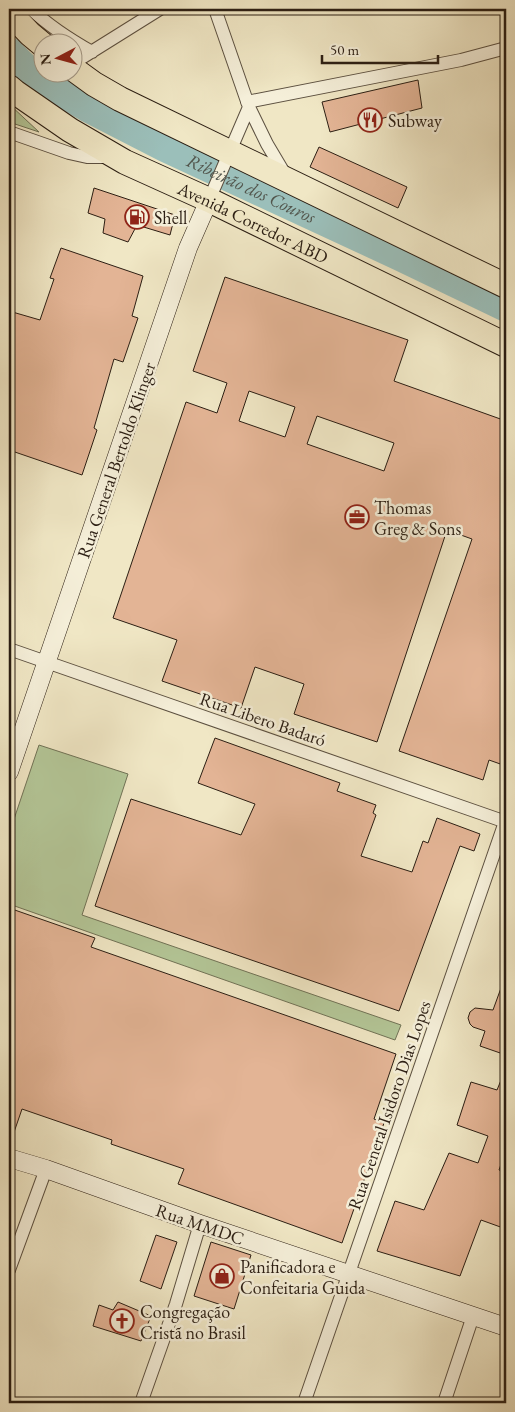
<svg xmlns="http://www.w3.org/2000/svg" width="515" height="1412" font-family="'EB Garamond',serif">
  <style>
    .green { fill: #b4c798; stroke: #707256 }
    .lines { fill: none; stroke-linecap: round; stroke-linejoin: round }
    .river { stroke: #9bbfba; stroke-width: 28 }
    .building { fill: #e3b495; stroke: #2b1e13; fill-rule: evenodd }
    .street-casing { stroke: #5c5040; stroke-width: 14 }
    .secondary-casing { stroke: #2b1e13; stroke-width: 19 }
    .highway-casing { stroke: #2b1e13; stroke-width: 26 }
    .street { stroke: #f5efd9; stroke-width: 12 }
    .secondary { stroke: #f5efd9; stroke-width: 18 }
    .highway { stroke: #f0e7c5; stroke-width: 24 }
    .labels { text-anchor: middle; dominant-baseline: central; stroke-width: 5; stroke-linejoin: round; paint-order: stroke }
    .poi-label { font-size: 18px; fill: #2b1e13; stroke: #f5efd9; text-anchor: start }
    .street-label { font-size: 18px; fill: #2b1e13; stroke: #f5efd9 }
    .water-label { font-size: 19px; font-style: italic; fill: #52564d; stroke: #f5efd9 }
  </style>
  <rect width="100%" height="100%" fill="#f0e7c5"/>
  <filter id="stains"><feTurbulence type="fractalNoise" baseFrequency=".004" numOctaves="4"/><feColorMatrix values="0 0 0 0 .2 0 0 0 0 .09 0 0 0 0 .02 0 0 0 .5 -.17"/></filter>
  <radialGradient id="worn" r=".72"><stop offset=".6" stop-color="#630" stop-opacity="0"/><stop offset="1" stop-color="#630" stop-opacity=".3"/></radialGradient>
  <path class="green" d="M9 104 39 132 9 122Z
    M39 745 128 774 82 915 401 1025 395 1040 9 904V834Z"/>
  <g class="lines">
    <path class="river" id="s1" d="M9 51 21 63 42 82 87 108 165 148 400 257 506 308"/>
  </g>
  <path class="building" d="M418 80 422 108 330 132 322 102Z
    M319 147 407 187 398 208 310 167Z
    M94 188 175 215 170 235 137 225 128 242 103 233 105 219 88 213Z
    M61 248 143 276 132 316 138 318 123 362 114 359 94 428 97 430 82 475 9 450V311L40 320 54 279 50 278Z
    M225 277 408 340 394 381 506 421V704L502 717 506 719V766L489 760 483 780 399 751 472 539 447 530 377 742 294 714 304 684 255 667 241 708 162 681 177 640 113 618 186 402 217 413 227 383 193 371ZM249 391 295 407 285 437 239 421ZM317 416 394 443 384 471 307 444Z
    M215 738 340 783 337 791 376 805 373 813 376 815 361 856 412 872 423 841 428 843 437 818 480 834 474 851 460 846 399 1011 95 906 131 799 241 835 255 804 198 783Z
    M9 908 95 938 91 947 396 1054 374 1119 384 1123 342 1243 178 1184 184 1169 111 1144 112 1140 22 1109 11 1141H9Z
    M505 977H506V1055L480 1046 485 1031 473 1027 470 1024 468 1018 470 1012 475 1008 493 1010Z
    M506 1068V1150L499 1170 506 1172V1229L481 1220 460 1276 377 1251 395 1201 424 1210 449 1153 478 1163 488 1136 457 1125 471 1082 497 1090Z
    M156 1235 177 1242 161 1289 140 1281Z
    M211 1242 251 1255 234 1309 194 1296Z
    M118 1302 151 1316 141 1341 93 1326 99 1305 113 1310Z"/>
  <g class="lines">
    <g class="street-casing">
      <path id="street" d="M31 9C50 27 69 39 92 52
        M215 9 249 107 267 144 286 176
        M72 64 160 9
        M247 102 461 60 506 48
        M9 132 69 153 87 157H110
        M209 200 249 107
        M9 649 506 822
        M9 1270 46 1169
        M141 1403 176 1304 200 1224
        M304 1403 506 819
        M444 1403 473 1316"/>
    </g>
    <g class="secondary-casing">
      <path id="secondary" d="M9 772 188 248 209 200
        M9 1158 46 1169 200 1224 506 1327"/>
    </g>
    <g class="highway-casing">
      <g id="highway">
        <path d="M9 12 30 34 42 44"/>
        <path d="M72 68 94 84 120 99 506 286"/>
        <path id="s2" d="M9 87 15 92 70 130 125 162 209 200 506 345"/>
      </g>
    </g>
    <use href="#street" class="street"/>
    <use href="#secondary" class="secondary"/>
    <use href="#highway" class="highway"/>
  </g>
  <defs>
    <g id="restaurant-ring" transform="scale(1.25)"><circle r="9.5" fill="#f5efd9" stroke="#8f2418" stroke-width="1.5"/><path d="M-5-6h1v4h1v-4h1v4h1v-4h1v5L-1.5 .5V6h-2V.5L-5-1ZM5-6V6H3V1.5H1.5Q1.5-4 5-6Z" fill="#8f2418"/></g>
    <g id="fuel-ring" transform="scale(1.25)"><circle r="9.5" fill="#f5efd9" stroke="#8f2418" stroke-width="1.5"/><path d="M-5.5-6h7V0h2V4h1.3V-2.5L3-4.5l.8-.8L6-3V5H2.5V1h-1V6h-7ZM-4.2-4.7v3.2H.2V-4.7Z" fill="#8f2418"/></g>
    <g id="office-ring" transform="scale(1.25)"><circle r="9.5" fill="#f5efd9" stroke="#8f2418" stroke-width="1.5"/><path d="M-6-3h4V-5.5h4V-3h4V5H-6ZM-1-4.5V-3h2v-1.5ZM-6 0V1H6V0Z" fill="#8f2418"/></g>
    <g id="shop-ring" transform="scale(1.25)"><circle r="9.5" fill="#f5efd9" stroke="#8f2418" stroke-width="1.5"/><path d="M-5-2.5h2.3a2.7 3.5 0 0 1 5.4 0H5L5.5 6h-11ZM-1.5-2.5h3a1.5 2.3 0 0 0-3 0Z" fill="#8f2418"/></g>
    <g id="church-ring" transform="scale(1.25)"><circle r="9.5" fill="#f5efd9" stroke="#8f2418" stroke-width="1.5"/><path d="M-1.2-6h2.4v3.5h3.3v2.4h-3.3V6h-2.4V-.1h-3.3v-2.4h3.3Z" fill="#8f2418"/></g>
  </defs>
  <g fill-rule="evenodd">
    <use href="#restaurant-ring" x="370" y="120"/>
    <use href="#fuel-ring" x="137" y="217"/>
    <use href="#office-ring" x="357" y="517"/>
    <use href="#shop-ring" x="222" y="1276"/>
    <use href="#church-ring" x="122" y="1321"/>
  </g>
  <g class="labels">
    <g class="poi-label">
      <text x="388" y="120">Subway</text>
      <text x="154" y="217">Shell</text>
      <text x="374" y="507">Thomas<tspan x="374" dy="21">Greg &amp; Sons</tspan></text>
      <text x="240" y="1266">Panificadora e<tspan x="240" dy="21">Confeitaria Guida</tspan></text>
      <text x="140" y="1311">Congregação<tspan x="140" dy="21">Cristã no Brasil</tspan></text>
    </g>
    <g class="street-label">
      <text stroke="none"><textPath href="#s2" startOffset="280">Avenida Corredor ABD</textPath></text>
      <text transform="translate(116 460) rotate(-71)">Rua General Bertoldo Klinger</text>
      <text transform="translate(263 719) rotate(19)">Rua Libero Badaró</text>
      <text transform="translate(389 1105) rotate(-71)">Rua General Isidoro Dias Lopes</text>
      <text transform="translate(200 1224) rotate(19)">Rua MMDC</text>
    </g>
    <g class="water-label">
      <text stroke="none"><textPath href="#s1" startOffset="280">Ribeirão dos Couros</textPath></text>
    </g>
  </g>
  <rect width="515" height="1412" fill="none" stroke="#f0e7c5" stroke-width="30"/>
  <rect x="10" y="10" width="495" height="1392" fill="none" stroke="#2b1e13" stroke-width="2.5"/>
  <rect x="15" y="15" width="485" height="1382" fill="none" stroke="#2b1e13"/>
  <g transform="translate(58 58) rotate(264)"><circle r="24" fill="#f5efd9" stroke="#a49b8a"/>
  <path d="M0-4L9 19L0 12L-9 19Z" fill="#8f2418"/>
  <text y="-8" font-size="14" font-weight="bold" text-anchor="middle" fill="#2b1e13">N</text>
  </g>
  <path d="M322 55v8h116v-8" fill="none" stroke="#2b1e13" stroke-width="2.5"/>
  <text x="330" y="55" font-size="15" fill="#2b1e13" stroke="#f5efd9" stroke-width="4" paint-order="stroke">50 m</text>
  <rect width="100%" height="100%" filter="url(#stains)"/>
  <rect width="100%" height="100%" fill="url(#worn)"/>
</svg>
